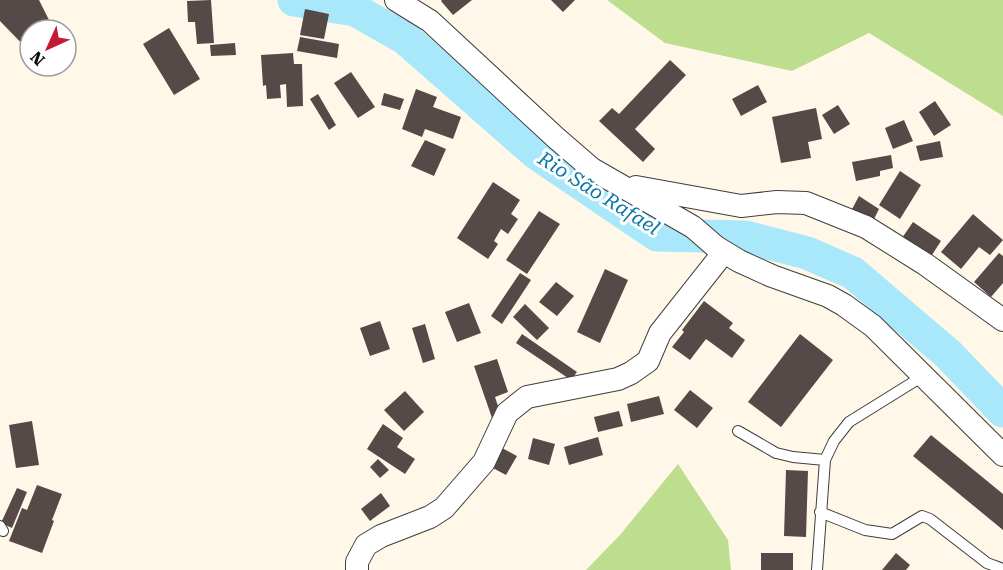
<svg xmlns="http://www.w3.org/2000/svg" width="1003" height="570" font-family="'Roboto Serif',serif">
  <style>
    .forest { fill: #bdde8e }
    .lines { fill: none; stroke-linecap: round; stroke-linejoin: round }
    .river { stroke: #a9e7fb; stroke-width: 33 }
    .building { fill: #554a47 }
    .service-casing { stroke: #3e3e3e; stroke-width: 12 }
    .minor-casing { stroke: #3e3e3e; stroke-width: 24 }
    .service { stroke: #fff; stroke-width: 10 }
    .minor { stroke: #fff; stroke-width: 22 }
    .labels { text-anchor: middle; dominant-baseline: central; stroke-width: 6; stroke-linejoin: round; paint-order: stroke }
    .water-label { font-size: 20px; font-style: italic; fill: #0c77a5; stroke: #fff }
  </style>
  <rect width="100%" height="100%" fill="#fff8e9"/>
  <path class="forest" d="M607 0H1003V116L869 33 792 71 665 43Z
    M678 464 728 540 731 570H586L620 535Z"/>
  <g class="lines">
    <path class="river" d="M294 0 355 10 406 39 536 153 657 235 745 237 807 253 853 273 948 354 1003 411"/>
  </g>
  <path class="building" d="M0 0H39L54 30H30V52L0 21Z
    M211 0 214 43 197 44 195 22H188L187 1Z
    M442 0H472L453 15 441 1Z
    M551 0H575L563 12Z
    M305 9 329 14 324 39 300 35Z
    M169 28 200 79 174 95 143 44Z
    M300 37 339 44 337 58 297 51Z
    M235 43 236 55 211 56 210 45Z
    M293 53 294 64H302L303 106 287 107 286 84 280 85 281 98 267 99 266 85 263 86 261 55Z
    M670 60 686 75 635 129 655 149 643 162 599 121 612 108 619 114Z
    M351 72 375 107 358 118 334 83Z
    M758 85 767 102 741 116 732 99Z
    M416 89 437 97 433 107 461 117 453 139 425 129 422 137 402 129Z
    M384 93 404 99 400 110 381 105Z
    M318 94 336 125 329 130 310 99Z
    M935 101 951 125 934 136 919 112Z
    M838 105 850 124 834 134 822 115Z
    M816 108 822 139 808 142 811 158 781 163 772 117Z
    M904 120 913 141 893 149 885 128Z
    M425 140 446 149 434 176 411 166Z
    M940 141 943 157 920 161 916 146Z
    M891 155 893 168 880 171V176L856 181 852 162Z
    M900 171 921 185 900 219 879 205Z
    M493 182 520 200 511 214 518 219 508 234 501 229 494 241 498 244 488 259 457 238Z
    M859 196 879 209 871 225 850 213Z
    M539 211 560 224 527 274 506 260Z
    M973 214 1003 240 990 255 979 247 961 269 941 252Z
    M913 222 941 241 930 258 902 238Z
    M999 253 1003 256V283L991 297 974 282Z
    M605 269 628 280 600 343 577 332Z
    M520 273 531 280 502 324 491 316Z
    M556 282 574 296 557 316 539 302Z
    M704 301 733 323 729 328 745 340 732 358 706 339 690 360 672 347 684 332 682 330Z
    M469 303 481 333 457 342 445 312Z
    M525 304 549 328 537 340 513 317Z
    M380 321 390 349 370 356 360 328Z
    M425 324 435 359 423 363 412 328Z
    M522 334 577 372 571 380 516 343Z
    M800 334 833 360 781 427 748 402Z
    M497 359 508 392 495 397 501 415 492 418 474 366Z
    M690 390 713 408 697 428 674 410Z
    M405 391 424 412 404 431 384 410Z
    M659 396 664 414 631 422 627 404Z
    M619 411 623 426 598 432 594 417Z
    M32 421 39 465 16 468 9 425Z
    M383 424 403 438 397 447 415 459 405 474 367 449Z
    M931 435 1003 494V530L913 456Z
    M598 437 603 455 569 465 564 447Z
    M533 438 555 444 549 465 528 459Z
    M500 447 517 456 506 475 489 466Z
    M378 459 389 470 380 478 370 467Z
    M786 470 808 471 806 537 784 536Z
    M37 485 62 494 52 520 54 521 42 553 9 541 22 508 27 510Z
    M17 488 27 492 12 528 1 523Z
    M381 493 390 506 370 521 361 509Z
    M761 553H793V570H761Z
    M896 553 910 565 906 570H882Z"/>
  <g class="lines">
    <g class="service-casing">
      <path id="service" d="M738 431 776 453 793 457 825 460
        M820 512 865 530 892 534 922 516 930 519 987 563 1003 569
        M0 526 3 531
        M817 570 825 460 834 441 849 422 923 376"/>
    </g>
    <g class="minor-casing">
      <path id="minor" d="M396 0 430 21 555 137 592 169 693 227 716 247 739 261 772 276 828 296 844 305 873 326 1003 455
        M636 187 741 206 777 202 806 203 866 227 925 264 1003 320
        M357 570V562L366 545 381 536 430 517 444 508 484 462 507 413 527 397 618 379 631 373 648 361 660 333 724 252"/>
    </g>
    <use href="#service" class="service"/>
    <use href="#minor" class="minor"/>
  </g>
  <g class="labels">
    <g class="water-label">
      <text transform="translate(599 193) rotate(32)">Rio São Rafael</text>
    </g>
  </g>
  <g transform="translate(48 48) rotate(225)"><circle r="28" fill="#ffffff" stroke="#9d9d9d" stroke-width="1.5"/>
  <path d="M0-4.5L10 22L0 15L-10 22Z" fill="#c51938"/>
  <text y="-9" font-size="16" font-weight="bold" text-anchor="middle" fill="#0b0b0b">N</text>
  </g>
</svg>
